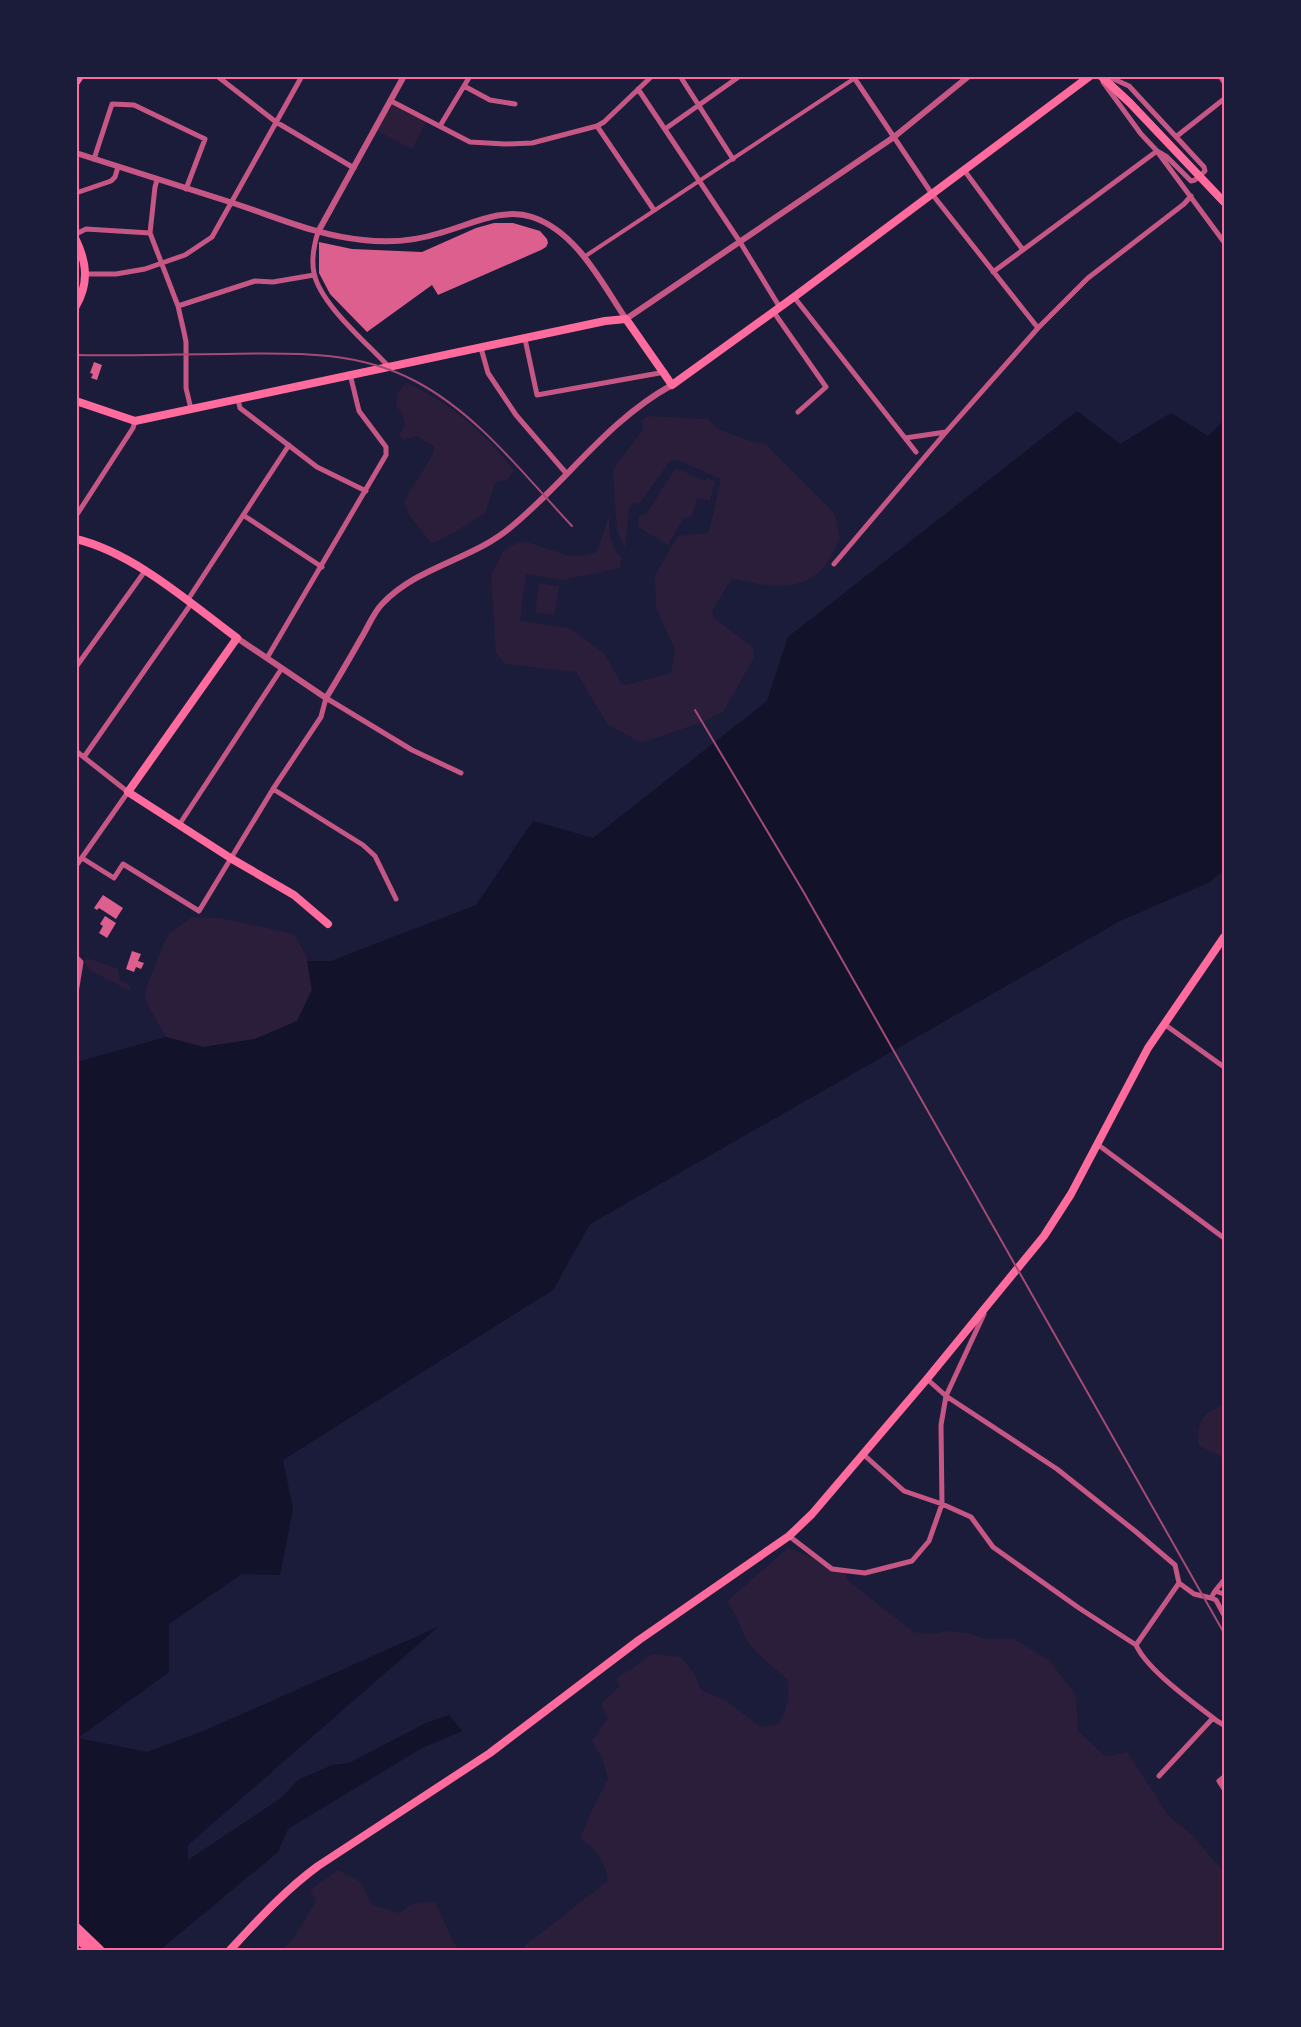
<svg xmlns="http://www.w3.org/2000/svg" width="1301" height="2027" font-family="Karla,sans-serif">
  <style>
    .green { fill: #2a1e3b }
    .water { fill: #12122b }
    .building { fill: #dd5f8e }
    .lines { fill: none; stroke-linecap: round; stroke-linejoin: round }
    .pedestrian { stroke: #c65784; stroke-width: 4 }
    .minor { stroke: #c65784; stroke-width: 5 }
    .tertiary { stroke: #c65784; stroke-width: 6 }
    .secondary { stroke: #ff6b9d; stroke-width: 8 }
    .primary { stroke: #ff6b9d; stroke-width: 8 }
    .trunk { stroke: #ff6b9d; stroke-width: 8 }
    .motorway { stroke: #ff6b9d; stroke-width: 9 }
    .rail { stroke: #a44b75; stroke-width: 2 }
    .neatline { fill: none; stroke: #ff6b9d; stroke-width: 2 }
  </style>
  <rect width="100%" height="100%" fill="#1b1b3a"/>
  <path class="green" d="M392 103 426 122 412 149 377 131Z
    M406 383C448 401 487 434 514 471L507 480 496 482 485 513 457 531 432 544 409 515 404 501 433 454 434 447 417 436 403 440 399 435 405 425 403 415 396 406 398 392Z
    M648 416 708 419 718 429 750 441 765 444 835 514 840 539C834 548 829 564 820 571 796 593 764 586 735 579L730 581 712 612 714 618 753 647 754 658 723 712 705 721 642 743 608 725 576 672 505 664 496 653 491 576 503 551 519 542 530 543 570 556H581L595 553 599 546 609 515C609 530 610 548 622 558L620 568 563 580 526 574 520 621 569 628 604 653 621 683 626 685 671 673 675 650 656 608 655 575 678 536 707 533 709 531 721 479 675 459 670 461 640 503 632 504 629 509 625 548 617 531 613 473 615 467 643 429V425L640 422Z
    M676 468 705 481 707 478 715 481 710 501 697 498 692 516 683 519 668 545 638 527 639 515 646 514Z
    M539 583 559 586 554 615 535 612Z
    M192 917 221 918 294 934 307 957 312 990 297 1021 255 1039 203 1047 166 1037 145 1000 146 988 164 943 170 933Z
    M87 958 118 969 120 980 130 986V991L89 970 84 961Z
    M1224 1405V1458L1198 1445C1197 1421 1202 1413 1224 1405Z
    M788 1548 828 1564 844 1568 848 1581 914 1632 931 1634 948 1631 968 1633 985 1639H1014L1050 1661 1076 1695 1078 1731 1106 1757 1127 1752 1168 1815 1192 1835 1224 1872V1950H526L524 1946 608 1881C604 1857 598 1853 580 1838L591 1812 608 1779 602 1757 592 1741 608 1718 601 1704 620 1686 616 1679 653 1654 681 1657 695 1674 701 1690 728 1702 761 1727 778 1724C788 1707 789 1699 788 1680L760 1656 746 1640 737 1618 727 1601Z
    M338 1870 361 1882 372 1905 399 1913 413 1904 435 1901 451 1937 459 1950H282L294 1938 316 1901 310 1890Z"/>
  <path class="water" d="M1077 411 1120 444 1171 413 1208 436 1224 420V870L1210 882 1120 921 590 1224 553 1290 283 1460 293 1509 280 1575 242 1574 169 1624V1672L78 1738 147 1752 206 1730 438 1627 188 1845V1860L281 1798 298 1780 332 1765 349 1763 426 1723 449 1715 462 1731 420 1749 288 1829 278 1852 160 1950H77V1062L166 1037 203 1047 255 1039 297 1021 312 990 307 961H331L476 905 533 821 593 838 767 701 788 637Z"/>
  <path class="building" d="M494 223H513L540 231 547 239 548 243 546 247 541 250 438 295 432 285 367 332 330 294 319 273V242L352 249 422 252 476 228Z
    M94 362 102 365 97 380 91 378 93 374 90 373Z
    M103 895 123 908 116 919 99 908 97 910 94 908Z
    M105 916 116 923 107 938 99 933 103 926 100 924Z
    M132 951 141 954 138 961 144 963 141 969 136 967 134 972 126 969Z"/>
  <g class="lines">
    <path class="pedestrian" d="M584 257 858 76"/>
    <path class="minor" d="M217 76 276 122 354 168
      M680 76 733 159
      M853 76 932 194 1038 328
      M1220 76 1224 82
      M1103 82 1141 134 1157 151 1167 157 1191 181 1195 180 1205 171 1204 167 1129 86 1107 76
      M464 86 490 100 515 104
      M638 89 740 242 779 306
      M391 101 470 142 505 144 532 143 597 126 604 122 652 76
      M440 126 470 76
      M597 126 654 210
      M665 129 740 76
      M1177 136 1224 99
      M1159 154 1224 242
      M94 159 112 104 134 105 205 139 186 189
      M964 170 1023 250
      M157 180 155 187 150 233 178 306 184 332 186 342V388L191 409
      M76 193 111 181 115 177 118 167
      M318 232C314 245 311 259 314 273 320 304 367 343 389 367
      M76 234 86 229 150 233
      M993 272 1157 151
      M86 274H116L145 269 185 255 212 237 302 76
      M794 297 916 452
      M178 306 255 281 273 282 314 275
      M773 311 826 387 798 412
      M525 339 537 395 665 372
      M481 348 488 373 516 415 566 473
      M238 400 240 408 317 467 366 491
      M905 438 946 432
      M243 515 322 567
      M76 516 133 428 135 421
      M834 564 946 432 1038 328 1088 278 1184 204 1191 196
      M187 601 289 445
      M267 658 386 455V447L359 411 350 374
      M76 667 145 571
      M76 751 128 792 76 866
      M84 757 191 604
      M273 789 363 845 375 856 396 899
      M179 825 282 668
      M82 858 114 878 123 864 199 911 273 789 321 717 326 698 412 750 461 773
      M76 957 81 962 76 993
      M1164 1024 1224 1067
      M1097 1144 1224 1238
      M927 1379 946 1396 1057 1469 1135 1531 1175 1565 1179 1583 1194 1594 1211 1598 1215 1591 1224 1580
      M864 1455 904 1491 942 1504 971 1517 993 1547 1079 1608 1136 1645C1148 1671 1193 1702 1217 1721L1224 1725
      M789 1536 832 1569 865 1573 912 1561 929 1541 942 1504 941 1425 946 1396 984 1314
      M1215 1591 1224 1594
      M1211 1598 1216 1600 1224 1615
      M1136 1645 1179 1583
      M1159 1776 1213 1718
      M1224 1777 1219 1781 1224 1789"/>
    <path class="tertiary" d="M76 153C128 170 181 186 233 203 276 217 318 236 363 240 389 243 415 241 440 233 470 225 501 207 532 217 577 232 601 282 626 319L894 137 969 76
      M318 232 404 76
      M237 638 326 698C339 677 351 656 363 635 369 625 374 612 382 604 418 566 472 560 511 527 567 481 608 420 672 385"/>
    <path class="secondary" d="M76 82 80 76
      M76 240C87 263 89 283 76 306
      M76 539C134 553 190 603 237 638L128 792 232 859 294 895 328 924"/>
    <path class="primary" d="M76 401 135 421 605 321 626 319 672 385 794 297 1090 76
      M230 1950C258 1920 284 1891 318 1866L490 1753 639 1640 789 1536 812 1514 927 1379 1044 1236 1071 1194 1148 1048 1224 937"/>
    <path class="trunk" d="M1101 76 1130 103 1224 202"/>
    <path class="motorway" d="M76 1927 100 1950
      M76 1937 90 1950"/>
    <path class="rail" d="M76 355C127 356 177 354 227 354 290 353 357 350 415 381 478 414 524 475 572 526
      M695 710 803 891 1224 1633"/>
  </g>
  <rect width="1301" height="2027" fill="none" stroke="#1b1b3a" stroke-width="156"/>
  <rect x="78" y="78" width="1145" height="1871" class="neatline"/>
</svg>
